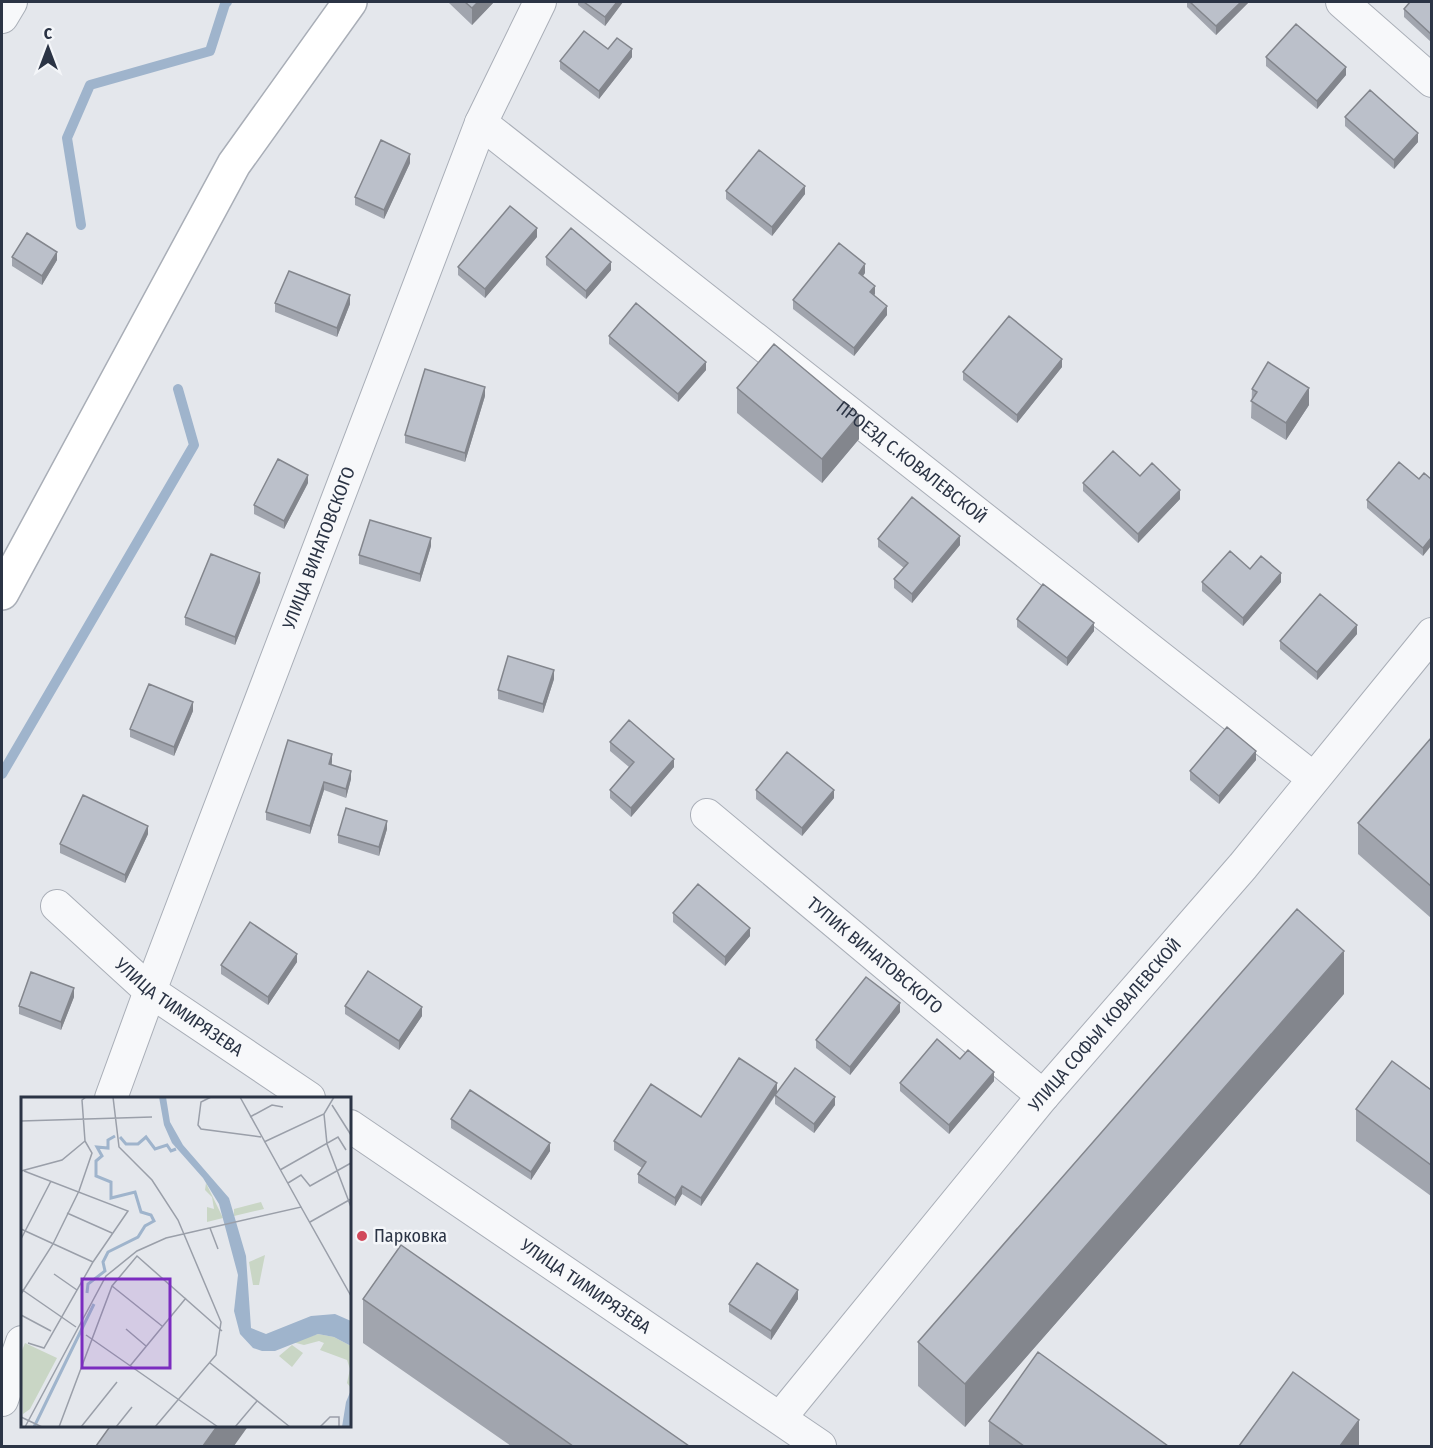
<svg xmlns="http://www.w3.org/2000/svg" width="1433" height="1448" font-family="'Fira Sans Condensed',sans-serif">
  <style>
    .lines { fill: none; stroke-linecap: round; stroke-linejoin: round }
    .stream { stroke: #9fb4cc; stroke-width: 10 }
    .street-casing { stroke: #a9aeb7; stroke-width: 34 }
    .secondary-casing { stroke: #a9aeb7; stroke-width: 36 }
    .street { stroke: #f7f8fa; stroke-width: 32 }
    .secondary { stroke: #fff; stroke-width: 33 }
    .wall { fill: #a1a5ae }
    .shaded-wall { fill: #83868d }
    .building { fill: #bbc0ca; stroke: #83868d; stroke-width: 1.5 }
    .poi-dot { fill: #d1495b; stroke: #f4f6f9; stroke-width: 2 }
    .labels { text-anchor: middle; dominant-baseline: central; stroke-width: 5; stroke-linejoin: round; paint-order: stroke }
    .street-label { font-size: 18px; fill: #2b3445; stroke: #f4f6f9 }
    .poi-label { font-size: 18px; fill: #2b3445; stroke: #f4f6f9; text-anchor: start }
    .inset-river { fill: none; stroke: #9fb4cc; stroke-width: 3 }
    .inset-road { fill: none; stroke: #9a9fa9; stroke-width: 1.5 }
    .view { fill: #7b2cbf; fill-opacity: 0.15; stroke: #7b2cbf; stroke-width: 3 }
    .inset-edge { fill: none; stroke: #2b3445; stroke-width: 3 }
  </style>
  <rect width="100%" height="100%" fill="#e4e7ec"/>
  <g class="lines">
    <path class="stream" d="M81 225 67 138 90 85 210 51 225 4 227 2
      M2 774 194 445 178 389"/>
    <g class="street-casing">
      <g id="street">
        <path d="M1342 2 1432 81"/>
        <path d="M2 17 11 2"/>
        <path id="s1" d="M481 123 1313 778"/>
        <path id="s2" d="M707 815 1043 1096"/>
        <path id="s3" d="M57 906 150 991 309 1098"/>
        <path id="s4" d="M111 1098 150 991 481 123 540 2"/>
        <path id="s5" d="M350 1126 820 1446"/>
        <path d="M2 1400 22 1342"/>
        <path id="s6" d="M780 1418 1043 1096 1243 866 1432 634"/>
      </g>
    </g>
    <g class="secondary-casing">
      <path id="secondary" d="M2 593 234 164 350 2"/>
    </g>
    <use href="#street" class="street"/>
    <use href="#secondary" class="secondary"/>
  </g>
  <path class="wall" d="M449 2H494L472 25 449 3Z
    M578 2H623L605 26 578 5Z
    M1187 2H1249L1216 35 1187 7Z
    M1431 2V42L1404 17V9Z
    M608 49 632 57 599 99 560 69V61Z
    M1266 57 1346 75 1317 109 1266 66Z
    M1345 117 1418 142 1394 169 1345 126Z
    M410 163 384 219 355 205V197Z
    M726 191 805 194 772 236 726 199Z
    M537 237 485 298 458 275V267Z
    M12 257 57 260 42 285 12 266Z
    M546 257 611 270 586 299 546 265Z
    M865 273 863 276 875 294 874 295 887 315 854 356 793 309V300Z
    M275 303 350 304 337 337 275 312Z
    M609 336 706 370 678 402 609 344Z
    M1062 367 1017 423 963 380V372Z
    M737 388 859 439 822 483 737 413Z
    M1252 389 1309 405 1286 440 1251 418Z
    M485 396 465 462 405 443V435Z
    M1424 473 1423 556 1367 508V500L1419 479Z
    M308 483 284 529 254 514V505Z
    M1083 483 1180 499 1138 543 1083 491Z
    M878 539 960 545 912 603 894 588V579L904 568 878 547Z
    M431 546 420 582 359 564V555Z
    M1250 569 1281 582 1243 626 1202 591V582Z
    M260 582 235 645 185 625V617Z
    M1017 619 1094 631 1067 666 1017 627Z
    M1357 634 1317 680 1280 649V641Z
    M554 679 543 713 498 699V690Z
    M193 711 174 756 130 737V729Z
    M1431 738V918L1358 854V823Z
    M610 742 674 767 631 817 610 798V790L629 767 610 751Z
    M1256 760 1219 804 1190 780V771Z
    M332 762V765L351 779 346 798 324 790 310 834 266 820V812Z
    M756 790 834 798 802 836 756 799Z
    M387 829 379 856 338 843V835Z
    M148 834 125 883 60 853V844Z
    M673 913 750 936 725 966 673 922Z
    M297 962 268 1005 221 974V965Z
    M1344 994 965 1427 918 1386V1342Z
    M74 997 61 1030 19 1014V1006Z
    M345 1006 422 1016 399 1050 345 1014Z
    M900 1012 850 1075 816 1048V1040Z
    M960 1059 994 1081 949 1134 900 1091V1083Z
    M1431 1090V1196L1356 1141V1109Z
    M777 1092 835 1105 814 1133 775 1104V1096L701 1206 682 1194 675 1206 638 1183V1174L642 1168 614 1150V1141L701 1117Z
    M451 1119 550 1151 531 1180 451 1128Z
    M363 1299 689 1446H511L363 1343Z
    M798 1299 771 1340 729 1312V1304Z
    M989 1421 1168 1446H989Z"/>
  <path class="shaded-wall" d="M478 2H494L472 25V8Z
    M617 2H623L605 26V17Z
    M1241 2H1249L1216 35V26Z
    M632 49V57L599 99V91Z
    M1346 67V75L1317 109V101Z
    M1418 133V142L1394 169V160Z
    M410 154V163L384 219V210Z
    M805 186V194L772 236V227Z
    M537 228V237L485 298V289Z
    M57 252V260L42 285V276Z
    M611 262V270L586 299V291Z
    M865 264V273L859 281V273Z
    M875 286V294L870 300V292Z
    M350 295V304L337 337V328Z
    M887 306V315L854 356V348Z
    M1062 359V367L1017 423V415Z
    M706 362V370L678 402V394Z
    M485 387V396L465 462V453Z
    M1309 388V405L1286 440V423Z
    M859 415V439L822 483V459Z
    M308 475V483L284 529V521Z
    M1180 490V499L1138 543V534Z
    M960 536V545L912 603V594Z
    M431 538V546L420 582V574Z
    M1431 538V546L1423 556V548Z
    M260 573V582L235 645V637Z
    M1281 573V582L1243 626V618Z
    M1094 623V631L1067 666V658Z
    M1357 625V634L1317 680V672Z
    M554 670V679L543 713V704Z
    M193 702V711L174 756V747Z
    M1256 751V760L1219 804V796Z
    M332 754V762L329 772V764Z
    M674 759V767L631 817V808Z
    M351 771V779L346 798V789Z
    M324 782V790L310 834V826Z
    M834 790V798L802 836V828Z
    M387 821V829L379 856V847Z
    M148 826V834L125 883V875Z
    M750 928V936L725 966V957Z
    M1344 951V994L965 1427V1384Z
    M297 954V962L268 1005V997Z
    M74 988V997L61 1030V1022Z
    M900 1003V1012L850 1075V1067Z
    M422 1007V1016L399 1050V1041Z
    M994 1072V1081L949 1134V1125Z
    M777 1083V1092L701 1206V1198Z
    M835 1097V1105L814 1133V1124Z
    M550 1143V1151L531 1180V1172Z
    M682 1186V1194L675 1206V1198Z
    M798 1290V1299L771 1340V1331Z
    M1359 1420V1446H1340Z
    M218 1425H249L234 1446H203Z"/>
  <path class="building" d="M465 2H478L472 8Z
    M584 2H617L605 17Z
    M1190 2H1241L1216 26Z
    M1410 2H1431V34L1404 9Z
    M1296 24 1346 67 1317 101 1266 57Z
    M584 31 608 49 617 38 632 49 599 91 560 61Z
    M1370 90 1418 133 1394 160 1345 117Z
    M381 140 410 154 384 210 355 197Z
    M759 150 805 186 772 227 726 191Z
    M510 206 537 228 485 289 458 267Z
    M571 228 611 262 586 291 546 257Z
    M27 233 57 252 42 276 12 257Z
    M839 243 865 264 859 273 875 286 870 292 887 306 854 348 793 300Z
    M289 271 350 295 337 328 275 303Z
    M636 303 706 362 678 394 609 336Z
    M1009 316 1062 359 1017 415 963 372Z
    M774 344 859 415 822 459 737 388Z
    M1268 362 1309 388 1286 423 1251 401 1257 392 1252 389Z
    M425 369 485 387 465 453 405 435Z
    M1113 451 1140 476 1152 463 1180 490 1138 534 1083 483Z
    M278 459 308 475 284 521 254 505Z
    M1399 462 1419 479 1424 473 1431 479V538L1423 548 1367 500Z
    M912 497 960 536 912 594 894 579 908 563 878 539Z
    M370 520 431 538 420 574 359 555Z
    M1230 551 1250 569 1261 556 1281 573 1243 618 1202 582Z
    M211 554 260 573 235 637 185 617Z
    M1043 584 1094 623 1067 658 1017 619Z
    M1320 594 1357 625 1317 672 1280 641Z
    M508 656 554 670 543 704 498 690Z
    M149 684 193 702 174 747 130 729Z
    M629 720 674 759 631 808 610 790 634 762 610 742Z
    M1227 727 1256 751 1219 796 1190 771Z
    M1431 738V886L1358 823Z
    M288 740 332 754 329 764 351 771 346 789 324 782 310 826 266 812Z
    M787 752 834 790 802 828 756 790Z
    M83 795 148 826 125 875 60 844Z
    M346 808 387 821 379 847 338 835Z
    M698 884 750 928 725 957 673 913Z
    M1297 909 1344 951 965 1384 918 1342Z
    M250 922 297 954 268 997 221 965Z
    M368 971 422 1007 399 1041 345 1006Z
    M31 972 74 988 61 1022 19 1006Z
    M866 977 900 1003 850 1067 816 1040Z
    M937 1039 960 1059 968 1050 994 1072 949 1125 900 1083Z
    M739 1058 777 1083 701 1198 682 1186 675 1198 638 1174 646 1162 614 1141 651 1084 701 1117Z
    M1392 1061 1431 1090V1165L1356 1109Z
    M795 1068 835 1097 814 1124 775 1095Z
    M470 1090 550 1143 531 1172 451 1119Z
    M401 1245 689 1446H573L363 1299Z
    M757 1263 798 1290 771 1331 729 1304Z
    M1038 1352 1168 1446H1024L989 1421Z
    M1293 1372 1359 1420 1340 1446H1239Z
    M111 1425H218L203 1446H96Z"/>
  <circle class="poi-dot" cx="362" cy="1236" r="6"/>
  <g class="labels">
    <g class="street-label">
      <text stroke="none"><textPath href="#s1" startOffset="548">ПРОЕЗД С.КОВАЛЕВСКОЙ</textPath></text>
      <text stroke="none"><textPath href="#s4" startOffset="588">УЛИЦА ВИНАТОВСКОГО</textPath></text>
      <text stroke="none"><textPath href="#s2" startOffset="219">ТУПИК ВИНАТОВСКОГО</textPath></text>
      <text stroke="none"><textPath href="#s3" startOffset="159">УЛИЦА ТИМИРЯЗЕВА</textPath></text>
      <text stroke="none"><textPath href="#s6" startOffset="510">УЛИЦА СОФЬИ КОВАЛЕВСКОЙ</textPath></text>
      <text stroke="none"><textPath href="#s5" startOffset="285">УЛИЦА ТИМИРЯЗЕВА</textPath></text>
    </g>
    <g class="poi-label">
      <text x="374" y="1236">Парковка</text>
    </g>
  </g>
  <g transform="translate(21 1097)">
    <rect width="330" height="330" fill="#e4e7ec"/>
    <path d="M185 86 202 121 186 125V110L193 112 191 100 184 93ZM240 105 243 112 213 119V112ZM244 158 238 188H232L228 165ZM297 237 313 240 330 249V291L326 286 329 272 326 263 299 253 303 246 298 244 283 248 271 245ZM4 246 36 261 9 312 2 317 0 256ZM271 248 282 256 271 270 258 259Z" fill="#c9d6c5"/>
    <path d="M138 0H145L149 25 162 48 208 101 225 159 230 231 245 237 290 219 314 217 330 224V249L313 240 297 237 254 254H241L232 251 219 237 213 214 217 178 198 107 182 81 151 46 143 28ZM330 293V330H321L325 305Z" fill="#9fb4cc"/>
    <path class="inset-river" d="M99 40 105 47H117L125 40 134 52 146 48 150 54 155 52M66 196 67 187 84 174 82 165 87 155 117 140 124 129 133 124 130 118 120 115 114 95 90 101V85L75 79V64L81 59 76 50 87 51V43L94 39M13 330 73 207"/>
    <path class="inset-road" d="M92 0 98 50 131 83 157 123 200 225 195 258 134 330M190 0 180 5 177 28 180 32 240 40M219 0 280 110M311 8 330 38M303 17 306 47 330 110M229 20 251 8 262 10M0 24 131 20M243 45 303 17 313 0M259 73 317 40 325 53M0 74 41 63 64 44 61 3 65 0M3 74 107 114 72 165 23 251 7 246M267 86 280 78 289 89 330 66M46 116 91 136M289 125 330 102M189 131 197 152M0 132 72 165M0 142 30 84M33 177 56 193M91 189 141 229M0 192 55 230M0 197 32 147 58 94 71 56 64 44M0 218 30 234M105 232 125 249M65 238 197 330M189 266 269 330M109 269 165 201M0 320 21 330M4 330 85 179 116 154 145 141 280 110 330 199M38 330 91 189 116 159 201 234M60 330 96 285M95 330 111 310M214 330 236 304M299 330 309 320H318V330"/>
    <path class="view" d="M61 182H149V271H61Z"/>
    <rect width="330" height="330" class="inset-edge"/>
  </g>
  <rect width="1433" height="1448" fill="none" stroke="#2b3445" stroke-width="6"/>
  <g transform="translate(48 48)" stroke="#f4f6f9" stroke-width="4.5" paint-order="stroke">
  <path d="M0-4.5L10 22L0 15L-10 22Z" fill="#2b3445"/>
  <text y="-9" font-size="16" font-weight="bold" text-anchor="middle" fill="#2b3445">С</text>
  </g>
</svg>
